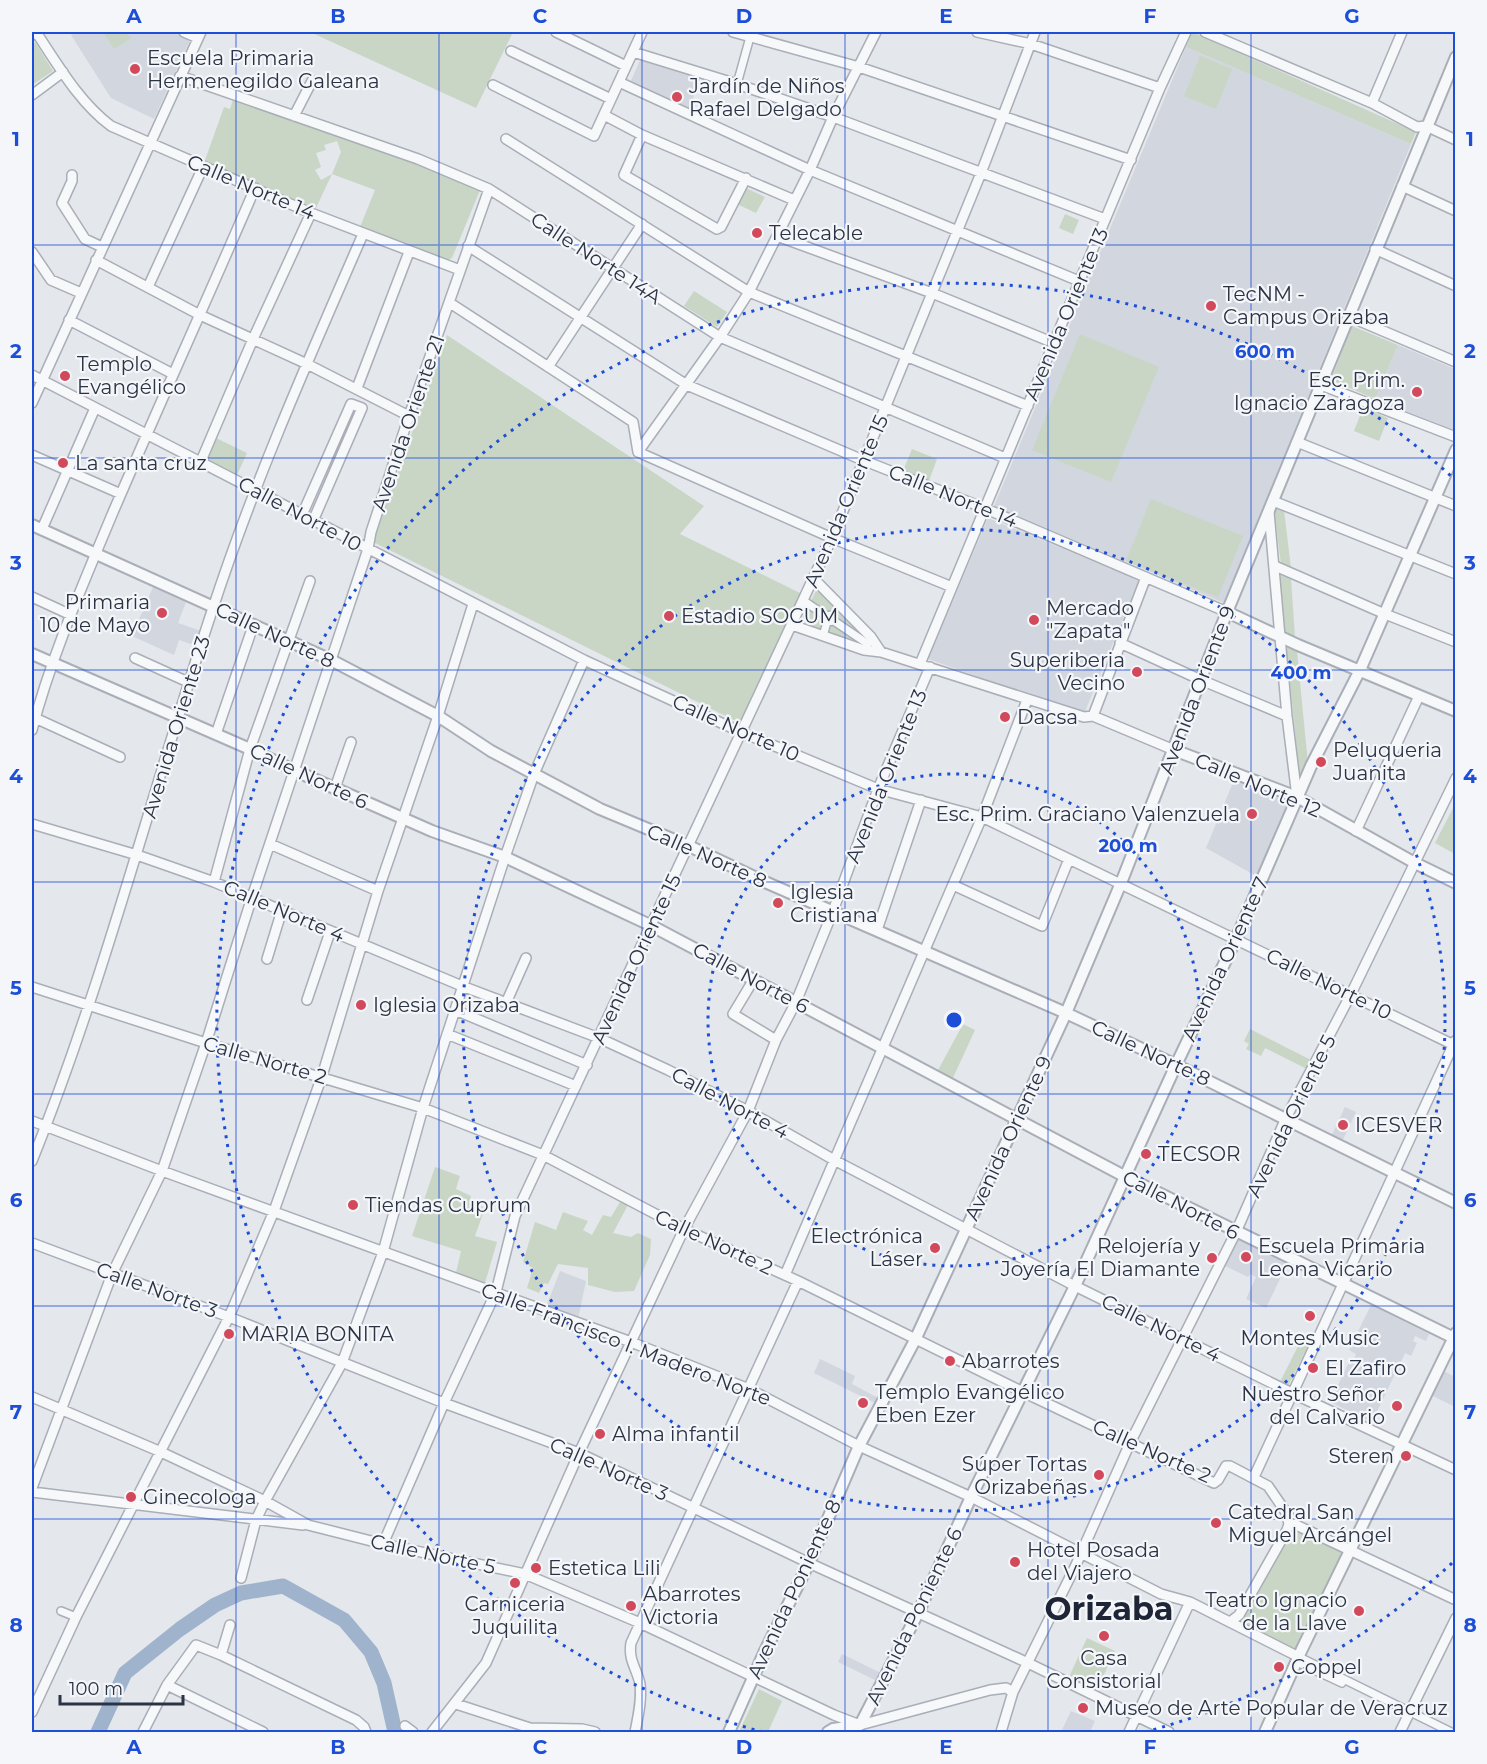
<svg xmlns="http://www.w3.org/2000/svg" width="1487" height="1764" font-family="Montserrat,sans-serif">
  <style>
    .built { fill: #d2d6de }
    .green { fill: #c9d6c5; fill-rule: evenodd }
    .lines { fill: none; stroke-linecap: round; stroke-linejoin: round }
    .river { stroke: #9fb4cc; stroke-width: 15 }
    .pedestrian-casing { stroke: #a9aeb7; stroke-width: 10 }
    .minor-casing { stroke: #a9aeb7; stroke-width: 12 }
    .tertiary-casing { stroke: #a9aeb7; stroke-width: 14 }
    .pedestrian { stroke: #f7f8fa; stroke-width: 7 }
    .minor { stroke: #f7f8fa; stroke-width: 9 }
    .tertiary { stroke: #f7f8fa; stroke-width: 10 }
    .grid { fill: none; stroke: #1d4ed8; stroke-width: 1.5; stroke-opacity: 0.55 }
    .ring { fill: none; stroke: #1d4ed8; stroke-width: 3; stroke-dasharray: 3 6 }
    .poi-dot { fill: #d1495b; stroke: #f4f6f9; stroke-width: 2 }
    .labels { text-anchor: middle; dominant-baseline: central; stroke-width: 4.5; stroke-linejoin: round; paint-order: stroke }
    .poi-label { font-size: 20px; fill: #2b3445; stroke: #f4f6f9; text-anchor: start }
    .street-label { font-size: 20px; fill: #2b3445; stroke: #f4f6f9 }
    .town-label { font-size: 32px; font-weight: bold; fill: #1d2536; stroke: #f4f6f9 }
    .centre { fill: #1d4ed8; stroke: #f4f6f9; stroke-width: 3 }
    .ring-label { font-size: 18px; text-anchor: middle; font-weight: bold; fill: #1d4ed8; stroke: #f4f6f9; stroke-width: 4.5; stroke-linejoin: round; paint-order: stroke }
    .neatline { fill: none; stroke: #1d4ed8; stroke-width: 2 }
    .grid-label { font-size: 20px; text-anchor: middle; font-weight: bold; fill: #1d4ed8 }
  </style>
  <rect width="100%" height="100%" fill="#e4e7ec"/>
  <path class="built" d="M76 32H172L190 40 154 119 111 98 71 35Z
    M1186 47 1411 144 1224 603 994 506Z
    M641 58 701 76 689 110 630 83Z
    M1398 345 1455 369V430L1375 399Z
    M988 518 1139 580 1084 714 928 659Z
    M153 587 186 602 178 623 201 631 197 646 179 640 174 655 132 636Z
    M1234 780 1290 802 1256 876 1206 848Z
    M1345 1107 1356 1112 1341 1144 1330 1139Z
    M1236 1238 1288 1262 1266 1308 1246 1299 1256 1277 1250 1274 1248 1277 1223 1265Z
    M560 1271 586 1281 578 1319 546 1307Z
    M1371 1305 1429 1334 1426 1341 1415 1336 1413 1341 1417 1343 1411 1356 1405 1353 1372 1422 1330 1402 1348 1364 1351 1365 1356 1354 1349 1350Z
    M820 1359 855 1376 852 1384 880 1399 877 1404 814 1373Z
    M1442 1370 1455 1377V1407L1431 1395Z
    M842 1654 883 1674 879 1682 838 1662Z
    M1071 1711 1095 1721 1090 1732H1061Z"/>
  <path class="green" d="M103 32H126L131 38 114 49Z
    M310 32H513L476 108Z
    M1192 32 1416 132 1411 144 1186 47Z
    M35 42 53 71 32 85V45Z
    M1200 56 1232 69 1216 109 1184 96Z
    M233 100 443 173 480 190 452 258 445 261 360 227 375 190 332 174 316 208 204 163 224 107 230 109ZM337 141 341 152 332 174 321 180 315 170 321 167 316 153 326 150 324 145Z
    M746 188 765 197 756 213 737 204Z
    M1065 214 1079 220 1073 234 1059 228Z
    M694 291 727 312 717 327 684 306Z
    M1352 326 1398 345 1375 399 1331 380Z
    M1080 334 1159 367 1111 482 1032 450Z
    M447 335 704 506 680 534 802 594 740 723 373 542Z
    M1363 408 1388 418 1379 441 1354 431Z
    M216 438 247 453 237 475 206 459Z
    M912 449 937 459 929 481 903 471Z
    M1151 499 1243 536 1218 597 1126 561Z
    M1278 507 1284 510 1291 568 1281 564 1274 511Z
    M1280 575 1291 579 1295 637 1284 633Z
    M816 591 822 592 862 635 860 642 808 626 804 622 803 616Z
    M1286 647 1297 651 1308 764 1300 778Z
    M1453 808 1455 810V854L1435 843Z
    M963 1024 975 1030 952 1080 937 1072Z
    M1250 1029 1313 1061 1309 1070 1265 1048 1261 1056 1246 1049 1249 1044 1244 1041Z
    M435 1167 460 1176 456 1189 471 1196 469 1203 485 1208 475 1236 497 1242 485 1283 456 1273 461 1251 412 1236Z
    M620 1202 628 1205 613 1233 631 1237 638 1233 651 1239 650 1255 634 1291 615 1292 588 1285V1268L558 1264 548 1284 544 1283 539 1293 527 1288 533 1268 523 1262 535 1222 556 1230 563 1212 588 1221 583 1230 592 1235 603 1215 611 1217Z
    M1303 1336 1311 1340 1288 1386 1280 1382Z
    M1291 1527 1343 1551 1296 1652 1239 1625Z
    M1087 1638 1115 1651 1096 1692 1068 1679Z
    M759 1689 782 1701 768 1732H739Z"/>
  <g class="lines">
    <path class="river" d="M98 1732 125 1673 180 1629 215 1605 241 1593 283 1586 344 1620 371 1652 384 1683 395 1732"/>
    <g class="pedestrian-casing">
      <path id="pedestrian" d="M737 84 750 37
        M804 601 826 616
        M834 621 868 644
        M823 636 827 622 826 616 832 615 834 621 827 622
        M61 1611 76 1617
        M1299 1657 1451 1732
        M1297 1662 1342 1683"/>
    </g>
    <g class="minor-casing">
      <path id="minor" d="M184 32 198 38
        M556 32 626 66
        M733 32 859 67 1131 160
        M977 32 1031 44 1160 88
        M1205 32 1372 103 1417 127 1426 126 1456 140
        M32 35 36 32C58 65 79 102 111 126L311 213 460 270
        M511 51 611 99
        M633 52 737 84 833 117 1105 219
        M180 76 418 159 489 189 720 337 1005 458
        M619 82 810 170 1079 281
        M493 85 594 136 642 32
        M32 95 63 72
        M1372 103 1402 32
        M604 115 642 135 794 200
        M294 116 312 81
        M642 135 624 175 717 229 721 227 746 178
        M506 139 749 292 1028 406
        M72 175V181L62 203 85 239 102 247
        M1402 186 1456 211
        M777 236 932 293 1054 343
        M468 246 687 385 865 461 984 508 1227 612
        M1375 249 1456 286
        M32 252 51 280 81 293
        M96 260 200 315 307 364 409 416
        M148 287 203 167
        M450 303 633 422 638 452 832 538 952 587
        M1348 316 1456 362
        M69 320 173 374
        M548 367 642 224
        M32 375 584 660 741 732 878 789 982 817 1456 1046
        M1321 385 1456 437
        M357 388 409 252
        M32 403 201 32
        M1297 442 1456 506
        M638 452 720 337 749 292 810 170 833 117 876 32
        M32 455 121 494
        M201 461 253 339 311 213
        M1273 501 1456 574
        M1269 512 1287 716 1297 797
        M302 515 351 404 362 408 313 521
        M42 529 95 408
        M1275 566 1385 614 1456 642
        M814 579 871 637 881 652
        M32 597 71 615
        M792 625 864 650 881 652 1084 717 1093 716 1174 750
        M1120 643 1201 680 1287 716
        M135 658 188 682
        M920 664 1160 88 1186 32
        M1093 716 1146 577
        M35 718 120 757
        M32 730C51 657 82 587 111 517 158 407 208 298 255 188
        M216 734 253 626
        M335 788 351 742
        M32 824 137 855 214 882 462 986 599 1038 668 1070 748 1111 836 1161 1075 1286 1292 1393 1456 1470
        M1356 831 1419 696
        M270 844 378 891
        M214 882 250 749 310 581
        M953 885 1042 926 1069 859
        M877 930 921 800
        M267 959 282 910
        M754 979 733 1014 776 1040
        M32 987 206 1043 423 1108 543 1155 684 1229 798 1281 1023 1392 1214 1483 1218 1480 1226 1466H1230L1268 1486 1294 1524 1456 1600
        M307 1000 330 932
        M506 1003 526 958
        M455 1010 587 1065
        M447 1034 576 1086
        M32 1121 162 1171 631 1342 749 1389 859 1446 971 1497 1161 1594 1190 1602 1299 1657
        M32 1161C104 982 151 794 212 611 254 482 309 358 363 234
        M32 1243 229 1317 444 1403 579 1453 809 1563 1026 1662 1169 1732
        M785 1275 982 817 1027 700
        M32 1397 161 1452 265 1501 308 1525 383 1544 525 1574 640 1623 834 1715 860 1725 990 1690 1006 1688 1013 1692
        M1254 1477 1455 1041
        M32 1488 112 1274 162 1171 206 1043 252 897 368 549 371 532 409 416 489 189
        M32 1492 303 1525
        M383 1544 444 1403 496 1292 515 1216 832 538 981 173 1035 32
        M241 1578 256 1520 265 1501 342 1363 383 1252 423 1108 505 857 534 774 584 660
        M1230 1622 1239 1615 1287 1530 1289 1524 1287 1516
        M221 1655 230 1625
        M167 1685 263 1732
        M456 1704 530 1728 582 1729 595 1732
        M32 1712 76 1617 229 1317 274 1211 322 1076 378 891 438 716 473 604
        M405 1726 413 1732
        M143 1732 167 1685 196 1645 221 1655 356 1720 364 1727 366 1732
        M432 1732 486 1663 579 1453 684 1229 748 1111 776 1040 796 1002 833 911 878 789 930 667
        M635 1732C638 1717 642 1700 640 1684 637 1669 628 1660 631 1643L798 1281
        M1001 1732 1013 1692 1075 1567 1130 1443 1236 1232 1286 1118 1351 994 1456 778
        M1129 1732 1190 1602
        M1400 1732 1456 1618"/>
    </g>
    <g class="tertiary-casing">
      <path id="tertiary" d="M32 525 331 660 438 716 491 751 600 809 689 846 765 882 1066 1013 1176 1065 1456 1203
        M1227 612 1298 645 1456 711
        M32 654 250 749 291 769 432 831 505 857 650 925 1124 1176 1456 1339
        M1174 750 1297 797 1415 863 1456 883
        M729 1732 764 1653 809 1563 859 1446 915 1340 1066 1013 1121 883 1227 612 1456 57
        M828 1732 833 1729 860 1725 918 1613 971 1497 1075 1286 1176 1065 1236 939 1311 766 1360 670 1456 450
        M1265 1732 1302 1649 1456 1333"/>
    </g>
    <use href="#pedestrian" class="pedestrian"/>
    <use href="#minor" class="minor"/>
    <use href="#tertiary" class="tertiary"/>
  </g>
  <path class="grid" d="M236 32V1732M439 32V1732M642 32V1732M845 32V1732M1048 32V1732M1251 32V1732M32 245H1456M32 458H1456M32 670H1456M32 882H1456M32 1094H1456M32 1306H1456M32 1519H1456"/>
  <g class="ring">
    <circle cx="954" cy="1020" r="246"/>
    <circle cx="954" cy="1020" r="491"/>
    <path d="M1452 1563A737 737 0 0 1 1145 1732M763 1732A737 737 0 1 1 1452 477"/>
  </g>
  <g class="poi-dot">
    <circle cx="135" cy="69" r="6"/>
    <circle cx="677" cy="97" r="6"/>
    <circle cx="757" cy="233" r="6"/>
    <circle cx="1211" cy="306" r="6"/>
    <circle cx="65" cy="376" r="6"/>
    <circle cx="1417" cy="392" r="6"/>
    <circle cx="63" cy="463" r="6"/>
    <circle cx="162" cy="613" r="6"/>
    <circle cx="669" cy="616" r="6"/>
    <circle cx="1034" cy="620" r="6"/>
    <circle cx="1137" cy="672" r="6"/>
    <circle cx="1005" cy="717" r="6"/>
    <circle cx="1321" cy="762" r="6"/>
    <circle cx="1252" cy="814" r="6"/>
    <circle cx="778" cy="903" r="6"/>
    <circle cx="361" cy="1005" r="6"/>
    <circle cx="1343" cy="1125" r="6"/>
    <circle cx="1146" cy="1154" r="6"/>
    <circle cx="353" cy="1205" r="6"/>
    <circle cx="935" cy="1248" r="6"/>
    <circle cx="1246" cy="1257" r="6"/>
    <circle cx="1212" cy="1258" r="6"/>
    <circle cx="1310" cy="1316" r="6"/>
    <circle cx="229" cy="1334" r="6"/>
    <circle cx="950" cy="1361" r="6"/>
    <circle cx="1313" cy="1368" r="6"/>
    <circle cx="863" cy="1403" r="6"/>
    <circle cx="1397" cy="1406" r="6"/>
    <circle cx="600" cy="1434" r="6"/>
    <circle cx="1406" cy="1456" r="6"/>
    <circle cx="1099" cy="1475" r="6"/>
    <circle cx="131" cy="1497" r="6"/>
    <circle cx="1216" cy="1523" r="6"/>
    <circle cx="1015" cy="1562" r="6"/>
    <circle cx="536" cy="1568" r="6"/>
    <circle cx="515" cy="1583" r="6"/>
    <circle cx="631" cy="1606" r="6"/>
    <circle cx="1359" cy="1611" r="6"/>
    <circle cx="1104" cy="1636" r="6"/>
    <circle cx="1279" cy="1667" r="6"/>
    <circle cx="1083" cy="1708" r="6"/>
  </g>
  <g class="labels">
    <g class="poi-label">
      <text x="147" y="58">Escuela Primaria<tspan x="147" dy="23">Hermenegildo Galeana</tspan></text>
      <text x="689" y="86">Jardín de Niños<tspan x="689" dy="23">Rafael Delgado</tspan></text>
      <text x="769" y="233">Telecable</text>
      <text x="1223" y="294">TecNM -<tspan x="1223" dy="23">Campus Orizaba</tspan></text>
      <text x="77" y="364">Templo<tspan x="77" dy="23">Evangélico</tspan></text>
      <text x="1405" y="380" text-anchor="end">Esc. Prim.<tspan x="1405" dy="23">Ignacio Zaragoza</tspan></text>
      <text x="75" y="463">La santa cruz</text>
      <text x="150" y="602" text-anchor="end">Primaria<tspan x="150" dy="23">10 de Mayo</tspan></text>
      <text x="1046" y="608">Mercado<tspan x="1046" dy="23">"Zapata"</tspan></text>
      <text x="681" y="616">Estadio SOCUM</text>
      <text x="1125" y="660" text-anchor="end">Superiberia<tspan x="1125" dy="23">Vecino</tspan></text>
      <text x="1017" y="717">Dacsa</text>
      <text x="1333" y="750">Peluqueria<tspan x="1333" dy="23">Juanita</tspan></text>
      <text x="1240" y="814" text-anchor="end">Esc. Prim. Graciano Valenzuela</text>
      <text x="790" y="892">Iglesia<tspan x="790" dy="23">Cristiana</tspan></text>
      <text x="373" y="1005">Iglesia Orizaba</text>
      <text x="1355" y="1125">ICESVER</text>
      <text x="1158" y="1154">TECSOR</text>
      <text x="365" y="1205">Tiendas Cuprum</text>
      <text x="923" y="1236" text-anchor="end">Electrónica<tspan x="923" dy="23">Láser</tspan></text>
      <text x="1200" y="1246" text-anchor="end">Relojería y<tspan x="1200" dy="23">Joyería El Diamante</tspan></text>
      <text x="1258" y="1246">Escuela Primaria<tspan x="1258" dy="23">Leona Vicario</tspan></text>
      <text x="241" y="1334">MARIA BONITA</text>
      <text x="1310" y="1338" text-anchor="middle">Montes Music</text>
      <text x="962" y="1361">Abarrotes</text>
      <text x="1325" y="1368">El Zafiro</text>
      <text x="875" y="1392">Templo Evangélico<tspan x="875" dy="23">Eben Ezer</tspan></text>
      <text x="1385" y="1394" text-anchor="end">Nuestro Señor<tspan x="1385" dy="23">del Calvario</tspan></text>
      <text x="612" y="1434">Alma infantil</text>
      <text x="1394" y="1456" text-anchor="end">Steren</text>
      <text x="1087" y="1464" text-anchor="end">Súper Tortas<tspan x="1087" dy="23">Orizabeñas</tspan></text>
      <text x="143" y="1497">Ginecologa</text>
      <text x="1228" y="1512">Catedral San<tspan x="1228" dy="23">Miguel Arcángel</tspan></text>
      <text x="1027" y="1550">Hotel Posada<tspan x="1027" dy="23">del Viajero</tspan></text>
      <text x="548" y="1568">Estetica Lili</text>
      <text x="643" y="1594">Abarrotes<tspan x="643" dy="23">Victoria</tspan></text>
      <text x="1347" y="1600" text-anchor="end">Teatro Ignacio<tspan x="1347" dy="23">de la Llave</tspan></text>
      <text x="515" y="1604" text-anchor="middle">Carniceria<tspan x="515" dy="23">Juquilita</tspan></text>
      <text x="1104" y="1658" text-anchor="middle">Casa<tspan x="1104" dy="23">Consistorial</tspan></text>
      <text x="1291" y="1667">Coppel</text>
      <text x="1095" y="1708">Museo de Arte Popular de Veracruz</text>
    </g>
    <g class="street-label">
      <text transform="translate(251 187) rotate(23)">Calle Norte 14</text>
      <text transform="translate(596 258) rotate(33)">Calle Norte 14A</text>
      <text transform="translate(1066 314) rotate(-67)">Avenida Oriente 13</text>
      <text transform="translate(408 423) rotate(-71)">Avenida Oriente 21</text>
      <text transform="translate(953 496) rotate(22)">Calle Norte 14</text>
      <text transform="translate(846 501) rotate(-67)">Avenida Oriente 15</text>
      <text transform="translate(300 514) rotate(28)">Calle Norte 10</text>
      <text transform="translate(275 635) rotate(25)">Calle Norte 8</text>
      <text transform="translate(1197 690) rotate(-69)">Avenida Oriente 9</text>
      <text transform="translate(176 727) rotate(-73)">Avenida Oriente 23</text>
      <text transform="translate(736 728) rotate(24)">Calle Norte 10</text>
      <text transform="translate(309 776) rotate(25)">Calle Norte 6</text>
      <text transform="translate(886 776) rotate(-68)">Avenida Oriente 13</text>
      <text transform="translate(1258 785) rotate(23)">Calle Norte 12</text>
      <text transform="translate(707 856) rotate(24)">Calle Norte 8</text>
      <text transform="translate(284 911) rotate(23)">Calle Norte 4</text>
      <text transform="translate(636 959) rotate(-65)">Avenida Oriente 15</text>
      <text transform="translate(1225 959) rotate(-65)">Avenida Oriente 7</text>
      <text transform="translate(751 978) rotate(28)">Calle Norte 6</text>
      <text transform="translate(1329 984) rotate(26)">Calle Norte 10</text>
      <text transform="translate(1151 1053) rotate(25)">Calle Norte 8</text>
      <text transform="translate(265 1060) rotate(16)">Calle Norte 2</text>
      <text transform="translate(730 1103) rotate(28)">Calle Norte 4</text>
      <text transform="translate(1291 1116) rotate(-64)">Avenida Oriente 5</text>
      <text transform="translate(1008 1138) rotate(-65)">Avenida Oriente 9</text>
      <text transform="translate(1181 1205) rotate(27)">Calle Norte 6</text>
      <text transform="translate(714 1242) rotate(25)">Calle Norte 2</text>
      <text transform="translate(157 1290) rotate(20)">Calle Norte 3</text>
      <text transform="translate(1161 1328) rotate(26)">Calle Norte 4</text>
      <text transform="translate(626 1344) rotate(21)">Calle Francisco I. Madero Norte</text>
      <text transform="translate(1152 1451) rotate(24)">Calle Norte 2</text>
      <text transform="translate(609 1469) rotate(24)">Calle Norte 3</text>
      <text transform="translate(433 1554) rotate(12)">Calle Norte 5</text>
      <text transform="translate(794 1589) rotate(-65)">Avenida Poniente 8</text>
      <text transform="translate(914 1616) rotate(-64)">Avenida Poniente 6</text>
    </g>
    <g class="town-label">
      <text x="1109" y="1608">Orizaba</text>
    </g>
  </g>
  <circle cx="954" cy="1020" r="9" class="centre"/>
  <g class="ring-label">
    <text x="1265" y="358">600 m</text>
    <text x="1301" y="679">400 m</text>
    <text x="1128" y="852">200 m</text>
  </g>
  <rect width="1487" height="1764" fill="none" stroke="#f4f6f9" stroke-width="66"/>
  <path d="M60 1695v9h123v-9" fill="none" stroke="#2b3445" stroke-width="3"/>
  <text x="69" y="1695" font-size="18" fill="#2b3445" stroke="#f4f6f9" stroke-width="4.5" paint-order="stroke">100 m</text>
  <rect x="33" y="33" width="1421" height="1698" class="neatline"/>
  <g class="grid-label">
    <text x="134" y="23">A</text>
    <text x="338" y="23">B</text>
    <text x="540" y="23">C</text>
    <text x="744" y="23">D</text>
    <text x="946" y="23">E</text>
    <text x="1150" y="23">F</text>
    <text x="1352" y="23">G</text>
    <text x="16" y="146">1</text>
    <text x="1470" y="146">1</text>
    <text x="16" y="358">2</text>
    <text x="1470" y="358">2</text>
    <text x="16" y="570">3</text>
    <text x="1470" y="570">3</text>
    <text x="16" y="783">4</text>
    <text x="1470" y="783">4</text>
    <text x="16" y="995">5</text>
    <text x="1470" y="995">5</text>
    <text x="16" y="1207">6</text>
    <text x="1470" y="1207">6</text>
    <text x="16" y="1419">7</text>
    <text x="1470" y="1419">7</text>
    <text x="16" y="1632">8</text>
    <text x="1470" y="1632">8</text>
    <text x="134" y="1754">A</text>
    <text x="338" y="1754">B</text>
    <text x="540" y="1754">C</text>
    <text x="744" y="1754">D</text>
    <text x="946" y="1754">E</text>
    <text x="1150" y="1754">F</text>
    <text x="1352" y="1754">G</text>
  </g>
</svg>
